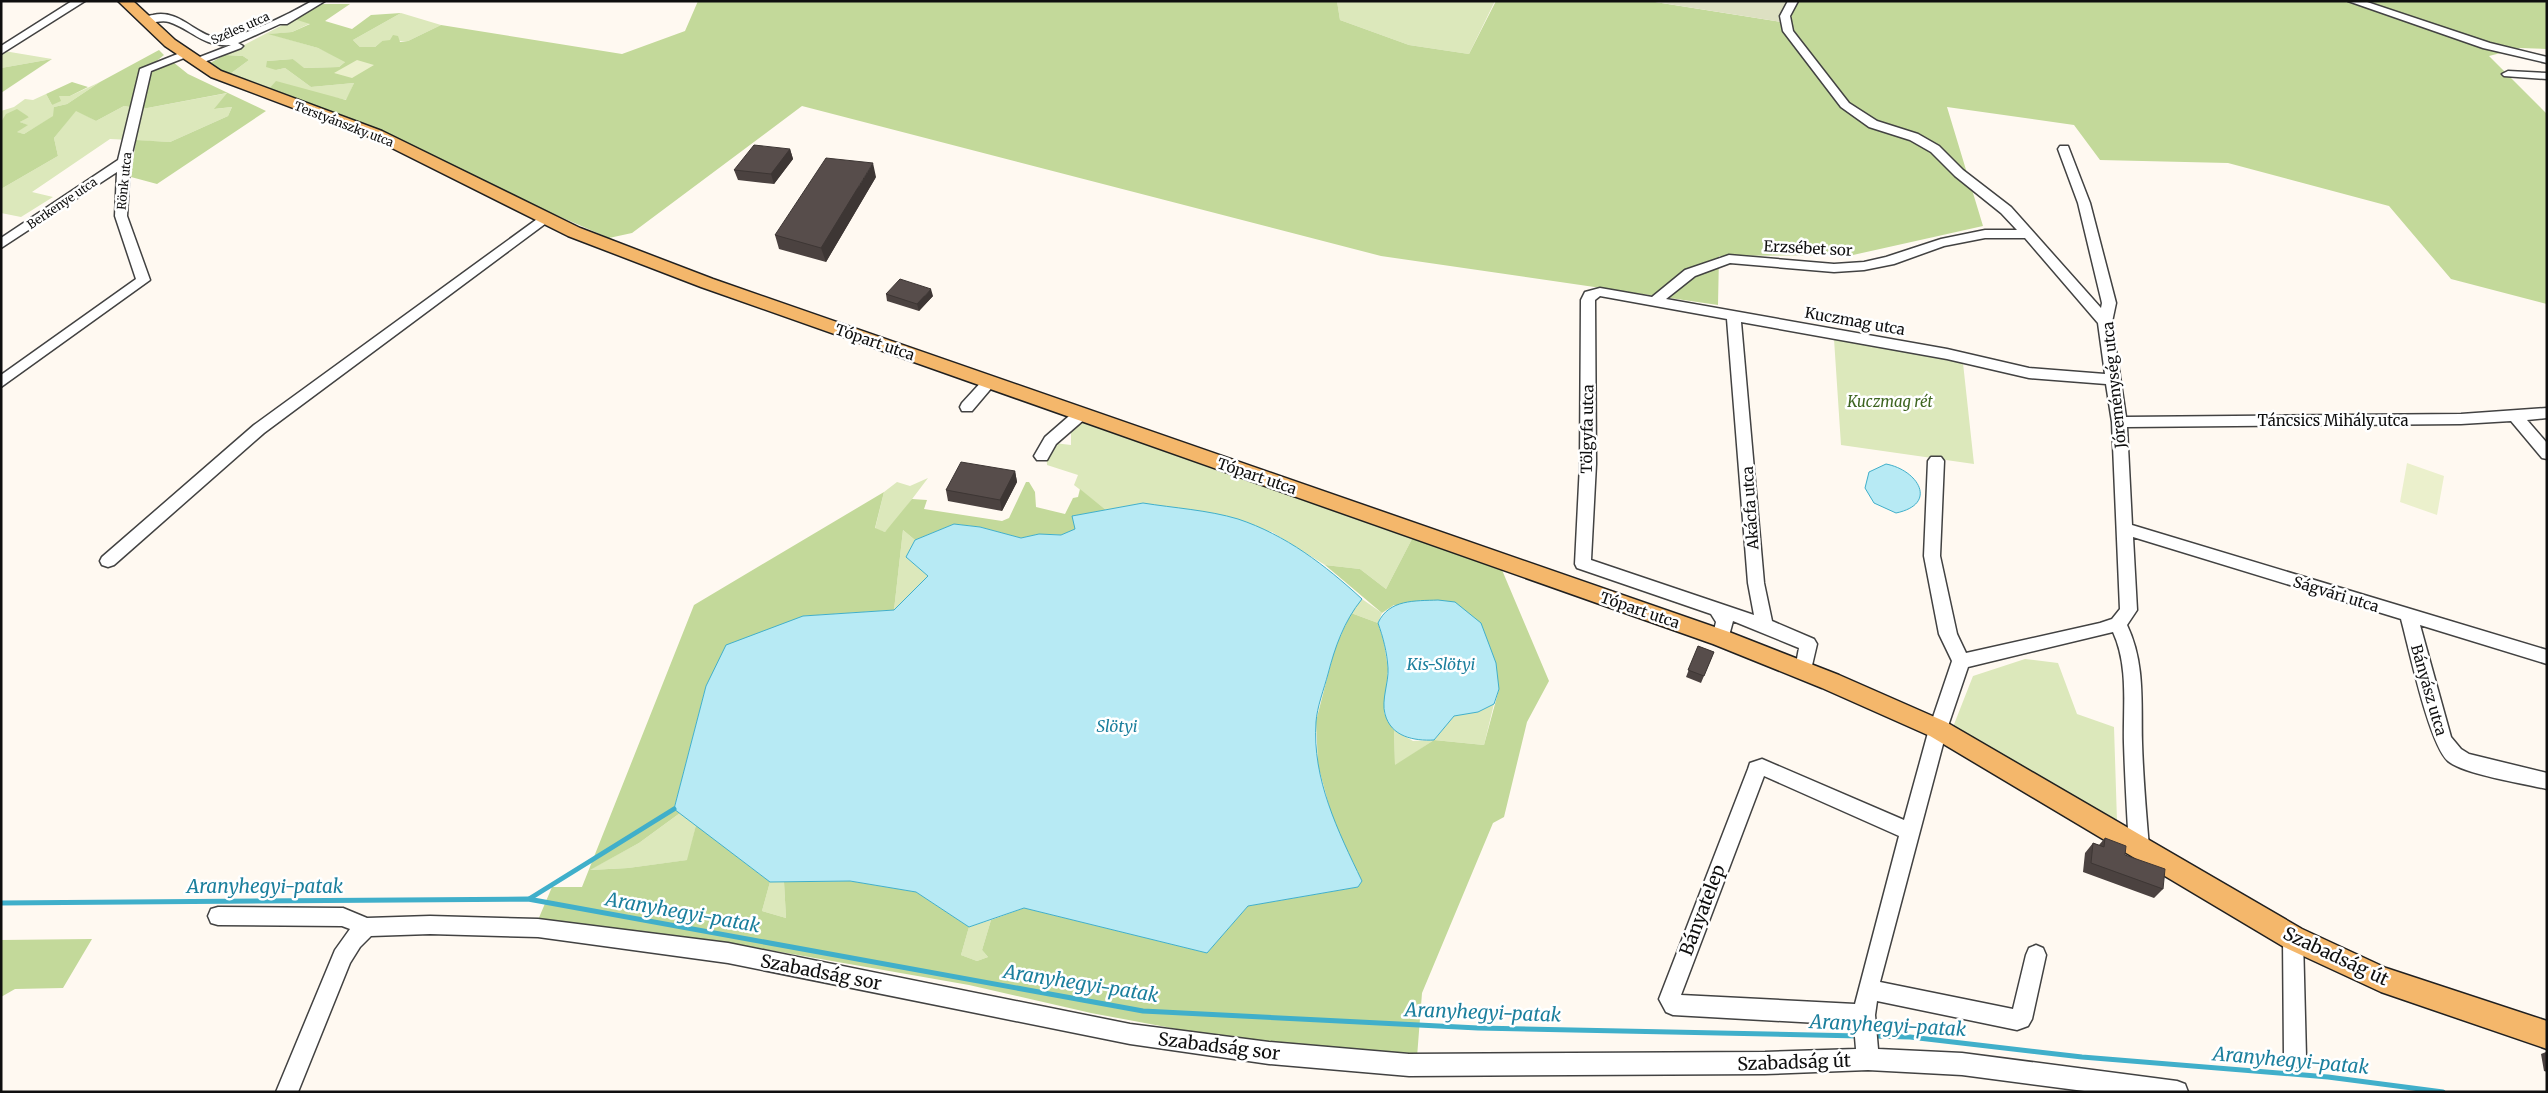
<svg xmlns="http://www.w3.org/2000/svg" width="2548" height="1093" font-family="Merriweather,serif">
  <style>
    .green { fill: #dce8bb }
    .forest { fill: #c3d99a }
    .cemetery { fill: #dde0c2 }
    .pitch { fill: #ebf0cc }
    .water { fill: #b7eaf4; stroke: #40afca }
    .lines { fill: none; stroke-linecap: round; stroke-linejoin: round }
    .stream { stroke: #40afca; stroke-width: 5 }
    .minor-casing { stroke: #424242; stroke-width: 3 }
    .major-casing { stroke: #202020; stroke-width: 3 }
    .minor { fill: #fff; fill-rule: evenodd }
    .major { fill: #f4b76b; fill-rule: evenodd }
    .wall { fill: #4b4240 }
    .shaded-wall { fill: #3d3634 }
    .building { fill: #574d4b; stroke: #3d3634 }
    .labels { text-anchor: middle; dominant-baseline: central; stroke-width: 5; stroke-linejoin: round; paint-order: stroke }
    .far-street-label { font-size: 12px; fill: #0f0f0f; stroke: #fff }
    .street-label { font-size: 15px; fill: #0f0f0f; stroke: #fff }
    .park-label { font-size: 15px; font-style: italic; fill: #3d6520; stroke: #fff }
    .water-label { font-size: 16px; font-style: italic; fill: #1b7f9d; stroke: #fff }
    .near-street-label { font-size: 18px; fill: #0f0f0f; stroke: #fff }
    .near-water-label { font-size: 19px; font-style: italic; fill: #1b7f9d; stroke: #fff }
  </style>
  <rect width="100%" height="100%" fill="#fff9f1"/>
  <path class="green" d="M1337 1H1495L1469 54 1409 45 1340 20Z
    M401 13 441 25 408 41H382L375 47H360L353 40Z
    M294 19 311 23 292 32 270 34 318 48 346 61 339 67 303 68 293 59 267 61 276 70 285 68 311 87 354 83 347 100 312 93 268 90 230 74 249 60 243 56 225 55Z
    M4 51 52 59 1 68V53Z
    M100 82 67 104 54 107V116L24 134 16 132 27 125 20 122 29 116 1 122V111L14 107 25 99 33 100 46 94 52 105 59 96H70Z
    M228 93 215 109 232 107 228 116 170 142 110 139 32 192 53 197 21 217 1 213V189L58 156 54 138 76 110 96 121 124 106 142 109Z
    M1834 339 1963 363 1974 464 1841 445Z
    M1081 421 1374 522 1413 537 1386 589 1360 569 1325 565 1272 532 1143 503 1106 510 1074 485 1078 475 1047 465 1046 442 1071 445V427Z
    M928 478 891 527 885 532 875 529 884 492 897 482 910 486Z
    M903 530 915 540 906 557 928 576 894 610Z
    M1362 599 1382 613 1378 623 1351 613Z
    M2025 659 2058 663 2077 714 2114 727 2117 821 1953 727 1973 676Z
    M1494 704 1484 745 1434 740 1395 766 1394 730 1413 741 1434 740 1454 716 1478 712Z
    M680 813 696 825 688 860 628 868 589 870 639 843Z
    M770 882H784L786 918 762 911Z
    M991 920 982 950 988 957 977 961 961 955 969 927Z"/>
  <path class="forest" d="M698 1H1337L1340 20 1409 45 1469 54 1496 1H1649L1782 22 1793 1H2547V49L2520 48 2489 56 2547 114V304L2451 279 2389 206 2228 163 2100 160 2074 125 1947 107 1983 226 1853 255 1719 256 1718 305 1381 256 802 106 632 233 609 238 268 90 276 81 346 100 354 83 311 87 285 68 276 70 266 67 267 61 293 59 304 68 339 67 345 62 318 48 268 34 292 32 310 24 294 19 320 4H350L325 21 352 29 371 15 401 13 353 40 360 47H375L382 41 390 40 393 35 398 36 400 42 408 41 441 25 622 54 685 31Z
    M159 50 164 55 153 64 173 62 188 74 266 111 157 184 131 177 136 140 170 142 228 116 232 107 214 109 227 93 142 109 124 106 96 121 76 111 54 138 58 156 1 189V122L6 114 17 109 29 117 20 122 28 125 17 132 24 134 53 116 54 107 67 104 100 82Z
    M225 55 243 56 249 60 230 74 206 65Z
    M52 59 1 93V68Z
    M72 82 88 87 70 96H59L61 101 52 105 46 94Z
    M1026 482H1029L1035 492 1036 507 1065 514 1073 498 1078 497 1080 489 1106 510 1073 516 1076 529 1061 535 1039 534 1021 538 980 527 954 524 915 540 903 530 894 610 803 616 706 686 674 809 680 813 639 843 590 870 628 868 687 860 696 825 770 882 762 911 786 918 784 882 850 881 916 892 969 927 961 955 977 961 988 957 982 950 991 920 1024 908 1207 953 1248 906 1358 887 1362 881 1334 824 1318 765 1316 721 1335 648 1351 613 1378 623 1384 643 1388 669 1384 713 1394 730 1395 765 1434 740 1484 745 1499 689 1394 605 1382 613 1325 565 1360 569 1386 589 1413 537 1502 570 1549 681 1527 722 1504 817 1493 823 1422 993 1417 1057 1236 1040 1091 1013 969 985 724 942 538 920 552 887H582L694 605 884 492 875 528 885 532 912 499 927 500 924 509 1002 521 1009 518Z
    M92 939 63 988 15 989 1 997V940Z"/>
  <path class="cemetery" d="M1649 1H1793L1782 22Z"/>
  <path class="pitch" d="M357 60 374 65 352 78 334 73Z
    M2407 463 2444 476 2437 515 2400 502Z"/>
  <path class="water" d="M1886 464C1918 470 1939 504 1896 513L1874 503 1865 488 1869 472Z
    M1143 503C1174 508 1208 510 1238 519 1286 535 1325 565 1362 599 1344 621 1335 647 1328 674 1324 689 1317 707 1316 722 1312 779 1338 831 1362 881L1358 887 1248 906 1207 953 1024 908 969 927 916 892 850 881 770 882 674 809 706 686 726 645 803 616 894 610 928 576 906 557 915 540 954 524 980 527 1021 538 1039 534 1061 535 1075 529 1072 516Z
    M1438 600 1455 602 1481 623 1496 663 1499 689 1494 704 1478 712 1454 716 1434 740C1414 741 1391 737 1385 714 1381 700 1389 682 1388 668 1387 652 1383 637 1378 623 1389 599 1415 601 1438 600Z"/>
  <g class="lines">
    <path class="stream" d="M529 899 674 809
      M1 903 528 899 1143 1011 1478 1028 1860 1036
      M1873 1036 1910 1037 2082 1057 2328 1077 2443 1092"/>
    <g class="minor-casing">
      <path id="minor" d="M72 1H85L1 54V46Z
        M312 1H325L287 24H280L238 43 243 46 241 48 196 65 190 62 192 60 231 45C202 47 193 30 169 22 160 19 146 26 140 20 143 16 148 16 153 15 179 9 194 34 217 38 237 41 293 12 312 1Z
        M1788 1H1798L1790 16 1793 31 1849 103 1877 121 1918 134 1939 146 1963 170 2011 207 2101 308 2102 303 2078 203 2058 149 2060 146H2068L2090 203 2116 303 2112 322 2126 417 2461 414 2547 408V418L2527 420 2547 443V459L2542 458 2511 421 2461 424 2127 427 2132 525 2547 650V664L2420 625 2451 737 2461 749 2469 754 2547 773V789C2525 784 2463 774 2448 761 2429 744 2409 648 2401 619L2133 537 2137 610 2127 625C2145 663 2141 701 2142 743 2143 777 2146 812 2149 847L2146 853 2139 856 2132 853 2129 847C2127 812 2125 778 2124 743 2123 706 2129 667 2113 632L1968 667 1947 729 1880 982 2013 1009 2026 955 2029 948 2036 945 2043 948 2046 955 2032 1019 2028 1026 2017 1030 1877 1001 1875 1015 1878 1049 1962 1053 2177 1081 2185 1084 2188 1092H2092L1962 1075 1868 1070 1765 1074 1409 1076 1269 1064 1130 1044 728 963 538 937 430 934 371 936 360 947 350 963 298 1092H276L335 950 350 929 342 926 218 925 211 923 208 916 211 909 218 907 343 908 367 918 430 916 538 919 728 943 1130 1024 1269 1042 1409 1054 1765 1052 1856 1049 1854 1025 1673 1015 1666 1012 1659 999 1748 769 1750 763 1762 759 1904 820 1929 729 1952 661 1939 634 1924 556 1928 461 1931 457H1941L1944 461 1940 556 1957 634 1966 653 2100 623 2112 619 2120 609 2112 422 2106 384 2029 378 1947 359 1741 322 1764 583 1772 621 1814 639 1817 644 1810 674 1804 676 1798 674 1795 669 1799 648 1733 621 1727 643 1721 645 1715 643 1712 638 1716 622 1711 614 1577 568 1575 564 1580 464 1581 300 1585 292 1600 288 1652 297 1685 270 1729 255 1834 264 1864 262 1886 257 1941 239 1985 230H2017L2001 213 1955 176 1931 152 1910 140 1869 127 1841 107 1783 31 1780 16ZM1985 238H2025L2098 323 2105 374 2029 368 1947 349 1666 299 1695 276 1730 263 1834 272 1864 270 1894 264 1944 246ZM1600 296 1727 319 1748 583 1754 615 1591 560 1596 464 1595 300ZM1764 776 1899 836 1855 1004 1681 995Z
        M2348 1H2364L2490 43 2547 57V63L2483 48Z
        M185 51 189 52V56L151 71 130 162 127 216 150 280 1 387V375L136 279 115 216 117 172 1 248V238L118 160 140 69Z
        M2508 71 2547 73V79L2504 76 2502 74Z
        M544 214 550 218 549 221 264 433 114 565 108 567 102 565 100 561 102 557 254 425Z
        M989 377 994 379 996 382 994 385 972 411H962L960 407 962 403 984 379Z
        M1081 409 1088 414 1086 418 1056 444 1047 460H1037L1034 456 1045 437 1076 410Z
        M2293 928 2300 931 2303 938 2306 1057 2303 1065 2295 1068 2287 1065 2284 1057 2283 938 2286 931Z"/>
    </g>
    <g class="major-casing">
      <path id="major" d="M118 1H133L175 40 221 71 382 131 580 228 713 279 1729 632 1839 675 1946 722 2302 929 2386 968 2547 1021V1049L2381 992 2284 947 1930 736 1822 688 1713 644 701 287 568 236 370 137 211 77 165 46Z"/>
    </g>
    <use href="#minor" class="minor"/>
    <use href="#major" class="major"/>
  </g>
  <path class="wall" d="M790 149 793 159 774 184 738 180 734 170Z
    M876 177 826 262 779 249 775 235Z
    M886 294 933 296 919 311 887 301Z
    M1015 471 1017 482 1002 511 948 501 946 490Z
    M1698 646 1714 652 1701 683 1686 677Z
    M2105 838 2125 855 2163 889 2154 898 2083 872 2085 853 2093 843 2099 845Z
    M2546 1052H2547V1072L2544 1071 2541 1054Z"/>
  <path class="shaded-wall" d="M790 149 793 159 774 184 771 174Z
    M873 163 876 177 826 262 821 248Z
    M931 289 933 296 919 311 917 304Z
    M1015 471 1017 482 1002 511 1000 500Z"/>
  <path class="building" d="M754 145 790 149 771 174 734 170Z
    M826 158 873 163 821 248 775 235Z
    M900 279 931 289 917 304 886 294Z
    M961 462 1015 471 1000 500 946 490Z
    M1698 646 1714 652 1704 676 1688 670Z
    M2105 838 2126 846 2125 855 2165 869 2163 889 2091 863 2093 843 2104 847Z"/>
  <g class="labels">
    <g class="far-street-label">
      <text transform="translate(240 28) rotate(-24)">Széles utca</text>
      <text transform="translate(344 124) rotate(21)">Terstyánszky utca</text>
      <text transform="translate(124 181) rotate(-84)">Rönk utca</text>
      <text transform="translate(62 203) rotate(-34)">Berkenye utca</text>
    </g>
    <g class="street-label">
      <text transform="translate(1808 248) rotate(3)">Erzsébet sor</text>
      <text transform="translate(1855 321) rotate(10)">Kuczmag utca</text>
      <text transform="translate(875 342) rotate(19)">Tópart utca</text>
      <text transform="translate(2114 385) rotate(-96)">Jóreménység utca</text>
      <text x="2333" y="420">Táncsics Mihály utca</text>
      <text transform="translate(1587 429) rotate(-89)">Tölgyfa utca</text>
      <text transform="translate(1257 476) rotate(19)">Tópart utca</text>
      <text transform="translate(1750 508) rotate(-94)">Akácfa utca</text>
      <text transform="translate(2336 594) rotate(17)">Ságvári utca</text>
      <text transform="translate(1640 610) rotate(19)">Tópart utca</text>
      <text transform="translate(2429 690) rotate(74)">Bányász utca</text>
    </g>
    <g class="park-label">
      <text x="1890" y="401">Kuczmag rét</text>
    </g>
    <g class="water-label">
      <text x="1441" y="664">Kis-Slötyi</text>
      <text x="1117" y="726">Slötyi</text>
    </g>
    <g class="near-street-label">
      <text transform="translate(1702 910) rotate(-69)">Bányatelep</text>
      <text transform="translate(2336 956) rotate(25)">Szabadság út</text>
      <text transform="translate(821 972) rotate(11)">Szabadság sor</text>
      <text transform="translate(1219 1046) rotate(7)">Szabadság sor</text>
      <text transform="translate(1794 1062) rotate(-2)">Szabadság út</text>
    </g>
    <g class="near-water-label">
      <text x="265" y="886">Aranyhegyi-patak</text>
      <text transform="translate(683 912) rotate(10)">Aranyhegyi-patak</text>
      <text transform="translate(1081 983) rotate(9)">Aranyhegyi-patak</text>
      <text transform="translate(1483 1012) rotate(2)">Aranyhegyi-patak</text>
      <text transform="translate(1888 1025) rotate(3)">Aranyhegyi-patak</text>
      <text transform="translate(2291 1060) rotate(5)">Aranyhegyi-patak</text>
    </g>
  </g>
  <rect width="2548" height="1093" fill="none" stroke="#0f0f0f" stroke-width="5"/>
</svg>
